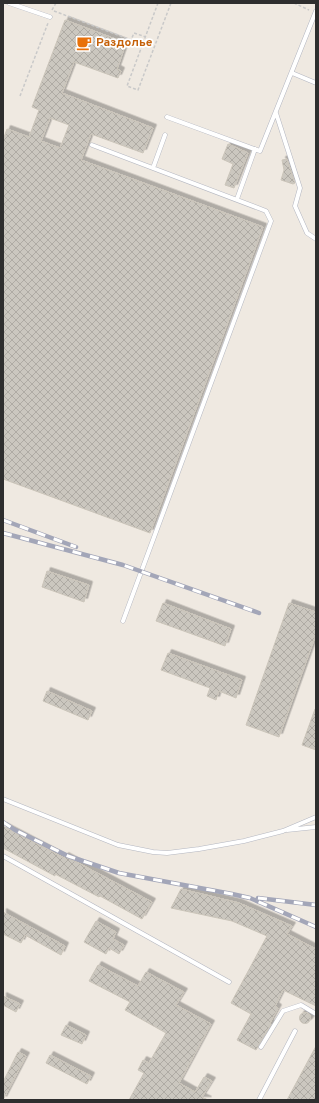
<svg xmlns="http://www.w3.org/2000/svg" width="319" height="1103" font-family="Overpass,sans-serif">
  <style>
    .building { fill: url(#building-cross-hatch); stroke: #cbc5ba; fill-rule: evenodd; filter: url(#shadow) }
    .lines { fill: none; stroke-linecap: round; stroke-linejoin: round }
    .lane-casing { stroke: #b4b7c1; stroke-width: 5 }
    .path { stroke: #c9c9c9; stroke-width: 1.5; stroke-dasharray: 3 2; stroke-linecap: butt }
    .lane { stroke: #fff; stroke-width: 4 }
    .rail-casing { stroke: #a3a6b8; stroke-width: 4.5 }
    .rail { stroke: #fff; stroke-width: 3; stroke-dasharray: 9; stroke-linecap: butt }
    .labels { text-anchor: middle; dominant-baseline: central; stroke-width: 3.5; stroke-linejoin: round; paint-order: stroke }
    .food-label { font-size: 12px; font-weight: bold; fill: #c56008; stroke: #fff; text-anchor: start }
  </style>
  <defs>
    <pattern id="building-cross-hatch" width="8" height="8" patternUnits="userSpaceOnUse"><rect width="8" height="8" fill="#cbc7bf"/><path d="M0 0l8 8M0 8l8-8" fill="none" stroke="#afaba4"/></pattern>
    <filter id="shadow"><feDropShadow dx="3.5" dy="-3.5" stdDeviation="0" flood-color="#0004"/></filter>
  </defs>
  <rect width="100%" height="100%" fill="#efe9e1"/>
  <path class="building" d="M65 20 126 43 117 69 121 71 118 78 74 62 62 93 153 128 143 153 91 134 81 160 263 227 150 533 3 479V140L7 129 29 137 39 110 32 107ZM50 118 69 125 60 148 41 141Z
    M228 144 248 153 234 188 225 185 233 164 222 159Z
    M287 159 295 183 293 184 281 180 284 170 282 160Z
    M47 571 89 585 84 602 42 587Z
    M163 603 231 629 225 646 156 621Z
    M289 603 316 612V634L279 737 246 725Z
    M168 653 242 680 236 698 219 691 216 700 207 696 210 688 161 670Z
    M47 691 92 711 88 720 43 701Z
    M315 709 316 710V750L302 745Z
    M3 826 64 858 65 856 152 902 142 919 100 896 99 897 55 874V876L3 848Z
    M181 889 239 903 292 926 287 934 316 949V1006L283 990 275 1006 278 1008 270 1023 271 1024 256 1050 237 1040 251 1014 231 1003 267 936 232 921 171 908Z
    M3 912 65 946 61 955 25 935 21 943 3 934Z
    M96 921 116 932 113 939 124 945 119 954 109 948 106 954 84 942Z
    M98 965 138 986 146 972 184 992 176 1005 211 1024 179 1083 195 1092 204 1077 212 1081 202 1097 208 1100H129L144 1073 138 1070 143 1060 149 1063 166 1033 125 1010 130 1002 89 981Z
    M3 996 20 1004 16 1012 3 1005Z
    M299.5 1018a5.5 5.5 0 1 1 11 0a5.5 5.5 0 1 1-11 0Z
    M66 1025 86 1035 82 1044 61 1035Z
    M316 1046V1100H287Z
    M18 1052 26 1056 3 1100V1082Z
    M50 1055 91 1076 87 1084 46 1063Z"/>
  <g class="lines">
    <g class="lane-casing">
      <path id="lane" d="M9 3 50 17
        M292 73 316 83
        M276 113 300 188 295 206 307 233 316 239
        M167 117 260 151 316 11
        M92 145 266 211 271 221 123 621
        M153 168 165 135
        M237 199 255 149
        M3 799 118 845 153 852 167 853 199 849 244 841 283 831 316 817
        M287 830 316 827
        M3 856 229 982
        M261 1047 283 1011 301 1005 316 1014
        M259 1100 295 1031"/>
    </g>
    <path class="path" d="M158 3 127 86 138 90 171 3
      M294 3 309 10
      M52 10 56 3
      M54 11 131 40 134 33 146 37
      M20 96 48 23"/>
    <use href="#lane" class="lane"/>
    <g class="rail-casing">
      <path id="rail" d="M3 520 76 547
        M3 533 123 565 259 613
        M3 822 15 830 68 856 119 873 232 894 250 898 316 927
        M258 898 316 905"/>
    </g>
    <use href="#rail" class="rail"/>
  </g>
  <defs>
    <g id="cafe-bare" transform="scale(1.2)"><path d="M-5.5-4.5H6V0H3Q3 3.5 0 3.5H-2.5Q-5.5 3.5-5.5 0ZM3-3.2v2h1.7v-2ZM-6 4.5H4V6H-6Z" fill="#e8710a" stroke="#fff" stroke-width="2.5" paint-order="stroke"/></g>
  </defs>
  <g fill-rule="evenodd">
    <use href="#cafe-bare" x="84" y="43"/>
  </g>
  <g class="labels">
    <g class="food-label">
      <text x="96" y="43">Раздолье</text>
    </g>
  </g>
  <rect width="319" height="1103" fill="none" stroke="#2e2e2e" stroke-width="8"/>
</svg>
